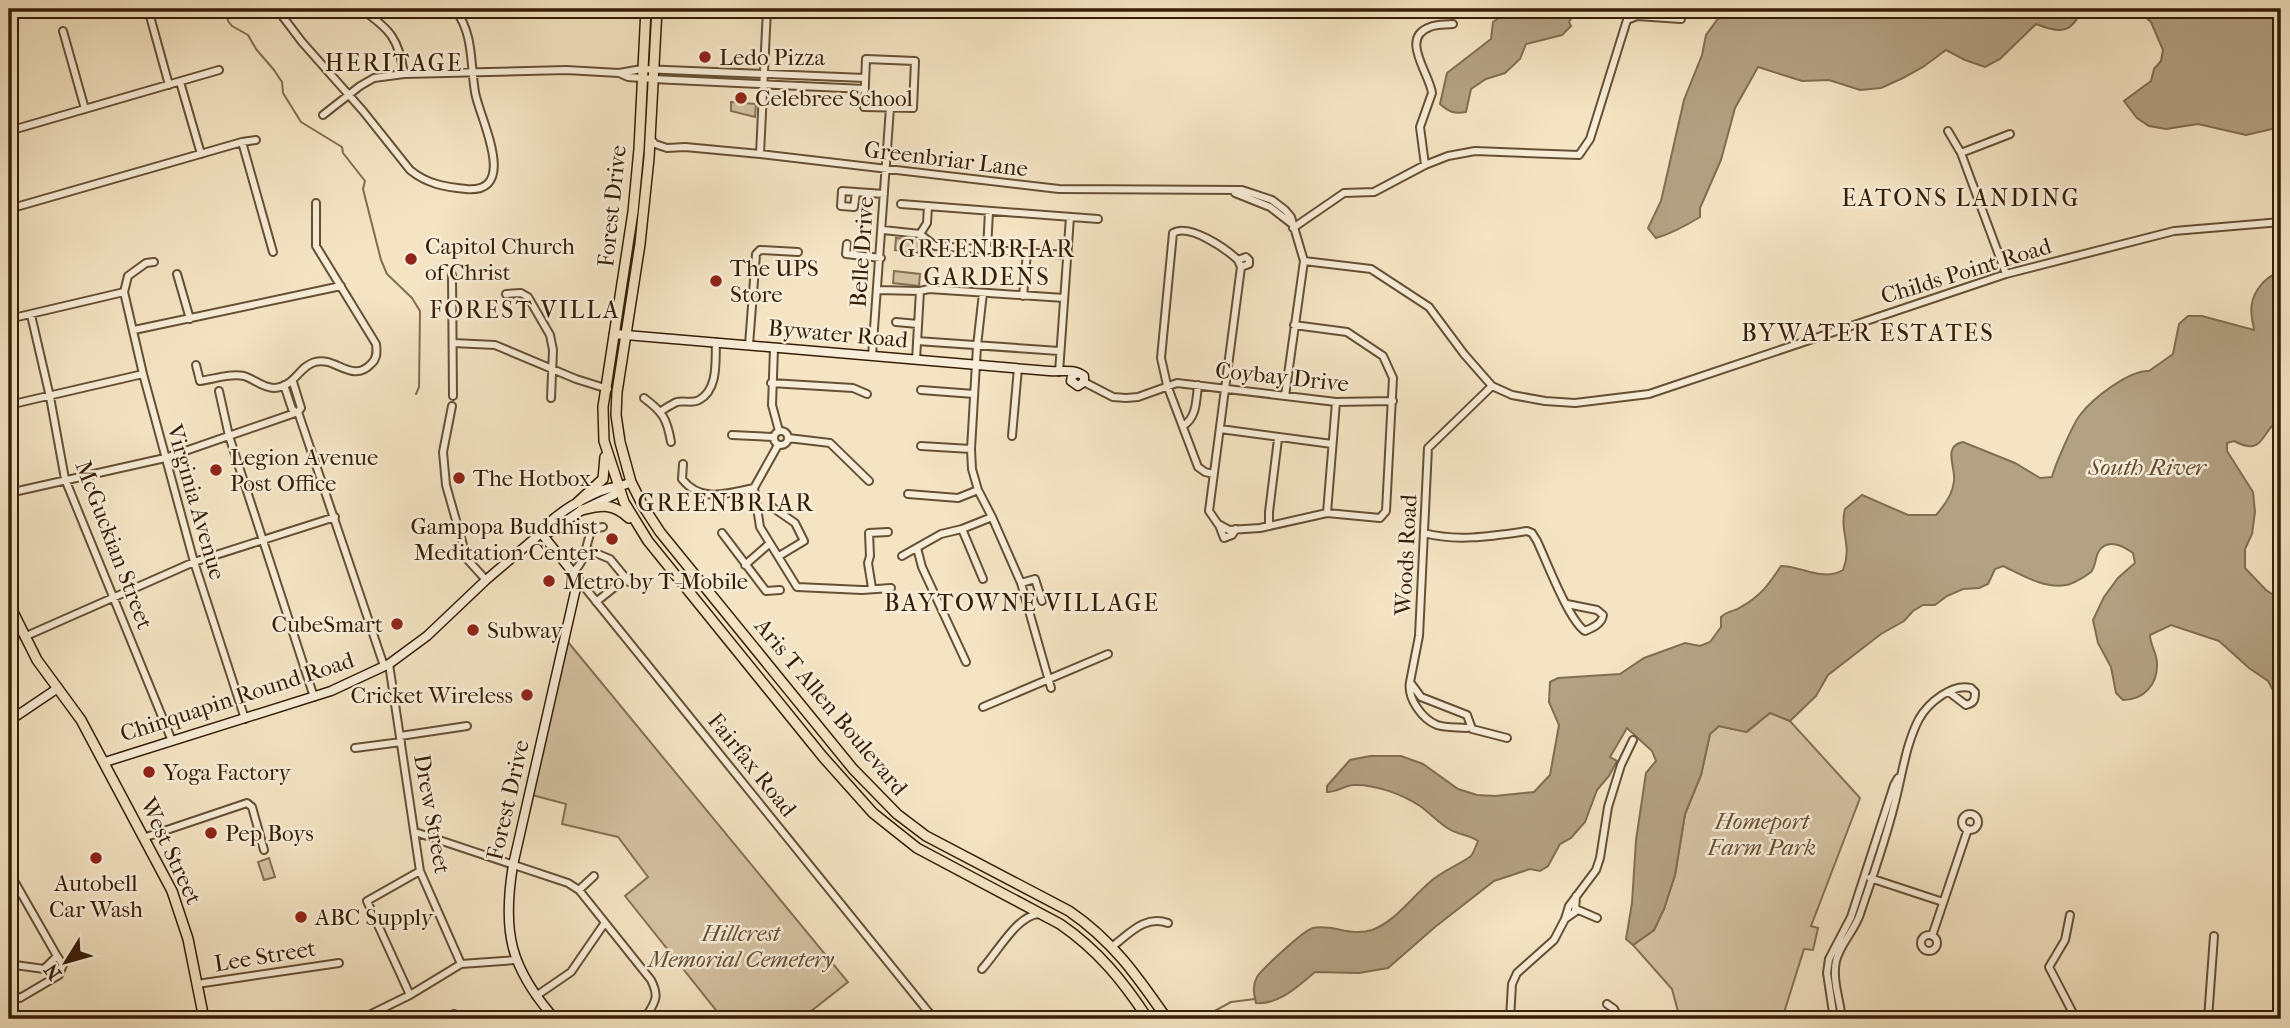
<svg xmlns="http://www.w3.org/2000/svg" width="2290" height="1028" font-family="'IM FELL French Canon',serif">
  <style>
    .green { fill: #d4c2a3; stroke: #847054; stroke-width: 2 }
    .water { fill: #b3a183; stroke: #816d51; stroke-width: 2 }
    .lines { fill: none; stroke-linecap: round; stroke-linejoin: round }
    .stream { stroke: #816d51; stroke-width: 2 }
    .street-casing { stroke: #655035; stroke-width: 10 }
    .secondary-casing { stroke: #351e06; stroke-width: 11 }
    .primary-casing { stroke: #351e06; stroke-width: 12 }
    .street { stroke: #f8edd8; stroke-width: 6 }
    .secondary { stroke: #f8edd8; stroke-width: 8 }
    .primary { stroke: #f4e4c3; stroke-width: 9 }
    .poi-dot { fill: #8f2418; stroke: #f8edd8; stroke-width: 2.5 }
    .labels { text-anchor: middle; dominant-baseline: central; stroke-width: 5; stroke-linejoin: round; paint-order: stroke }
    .poi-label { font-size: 23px; fill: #351e06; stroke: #f8edd8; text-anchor: start }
    .street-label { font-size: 23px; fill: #351e06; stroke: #f8edd8 }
    .park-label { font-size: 23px; font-style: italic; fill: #654f35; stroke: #f8edd8 }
    .neighbourhood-label { font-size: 24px; letter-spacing: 2px; fill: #351e06; stroke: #f8edd8 }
    .water-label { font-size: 24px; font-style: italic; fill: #614c32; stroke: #f8edd8 }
  </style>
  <rect width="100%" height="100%" fill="#f4e4c3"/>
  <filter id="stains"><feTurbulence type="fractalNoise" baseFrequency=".00286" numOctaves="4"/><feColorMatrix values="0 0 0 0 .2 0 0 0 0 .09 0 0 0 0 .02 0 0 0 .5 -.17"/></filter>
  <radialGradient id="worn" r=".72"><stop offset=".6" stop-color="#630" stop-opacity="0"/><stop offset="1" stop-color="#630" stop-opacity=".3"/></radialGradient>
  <path class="green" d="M731 102 756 104 755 117 731 111Z
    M896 238 922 241 921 253 895 250Z
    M894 271 920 274 919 286 893 283Z
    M568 642 848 982 801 1019H723L625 896 648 877 618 837 562 824 566 804 532 795Z
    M1770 713 1790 721 1860 798 1811 926 1818 928 1813 950 1804 949 1782 1019H1680L1672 989 1633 945 1654 930 1664 909 1675 875 1685 814 1701 775 1710 734 1719 726 1747 732Z
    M269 858 275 877 264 880 258 862Z"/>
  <path class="water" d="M1511 9H1577L1569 22 1571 26 1562 35 1526 44 1520 59 1505 73 1486 79 1471 89 1466 112C1454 114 1449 112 1440 104L1447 73 1491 39 1493 22Z
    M1725 9H2082C2071 35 2059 33 2036 24L2000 59 1985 67 1965 60 1946 50 1923 67 1903 78 1881 88 1860 90 1829 80 1802 81 1758 67 1735 108 1721 160 1700 208V217C1687 225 1670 234 1656 238L1648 228 1661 201 1684 100 1702 55 1706 35Z
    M2136 9H2281V127L2246 135 2198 124 2166 129 2149 126 2137 118 2124 101 2151 81 2154 69 2161 61 2163 50 2151 22Z
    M2281 272V419C2260 429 2266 458 2234 441L2227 443V451L2253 492 2255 512 2252 534 2245 549V568L2266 590 2281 600V705L2268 681 2249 668 2219 641 2171 625 2150 635C2150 645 2157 653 2157 663 2158 684 2144 700 2123 700L2116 693 2111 667 2098 643 2093 620 2104 597 2118 578 2135 563 2133 553C2123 546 2108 538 2099 551 2095 557 2096 566 2091 572 2086 576 2073 584 2066 585 2044 589 2022 575 2003 566L1995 569 1988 584 1979 588 1963 589 1947 596 1935 605H1923L1913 611 1904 621 1881 634 1828 675 1816 696 1790 721 1770 713 1746 732 1719 726 1710 734 1701 775 1685 814 1675 875 1664 909 1654 930 1633 945 1626 939 1632 903 1636 840 1646 773 1656 761 1652 751 1627 728 1610 757 1617 761 1609 776 1597 790 1585 822 1571 838 1560 844 1548 866 1540 871 1530 869 1494 881 1435 927 1388 968 1359 973 1315 972C1298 986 1279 1005 1256 1003 1254 994 1252 986 1257 977 1262 969 1304 930 1313 928 1334 924 1350 937 1372 930 1396 921 1411 898 1430 882 1442 871 1461 864 1471 856 1474 852 1476 846 1478 841 1470 835 1459 835 1449 829 1439 823 1430 813 1420 806 1402 794 1374 784 1353 785 1344 786 1337 792 1327 792V786L1350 760 1370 756H1401L1423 764 1458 789 1477 795 1495 796 1534 792 1550 775 1559 725 1549 702 1550 682 1558 678 1620 674 1644 658 1685 643 1700 646 1710 642 1721 627V617C1728 610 1734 612 1741 607 1761 596 1769 584 1781 566 1802 566 1822 582 1843 570 1853 545 1839 532 1845 509L1862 495 1908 515H1936C1945 505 1953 494 1954 481 1956 468 1942 446 1963 442L2015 463 2040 478 2052 477C2055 465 2073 424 2080 415 2092 399 2129 370 2149 371L2173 354 2179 324 2188 316H2202L2254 330C2254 326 2252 322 2252 318 2248 297 2262 277 2281 272Z"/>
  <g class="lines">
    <path class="stream" d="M227 9 228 21 232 26 248 35 256 49 274 70 282 82 283 93 301 122 342 147 343 153 365 181 363 189 381 260 387 274 412 298 420 311 419 387 416 394
      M1200 1019 1231 1002 1255 999"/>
    <g class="street-casing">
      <path id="street" d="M148 9 169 85
        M277 9 302 42 363 111 410 170C427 184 445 187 466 189 521 194 478 115 475 92 470 62 474 35 455 9
        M361 9C390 29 399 39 404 74
        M461 17 477 9
        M63 31 85 109
        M866 59 915 61 913 108 864 107Z
        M619 73 628 77 653 79 865 89
        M180 82 201 154
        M323 115 360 86 374 78 404 74 566 70 619 73 642 69 865 78
        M9 131 219 70
        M1948 131 1961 153 2006 274
        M650 138 655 144 667 148 685 147 760 154 1059 189 1242 190 1272 200 1285 210 1291 217 1304 261 1285 396
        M242 142 273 252
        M1961 153 2010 134
        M760 154 767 9
        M1425 165 1420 127 1432 93C1430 74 1399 38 1430 27 1437 24 1446 25 1453 24
        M856 192 854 207 841 206 842 191 884 194
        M1235 193 1270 207 1292 224
        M901 204 1098 219
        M9 209 242 142 256 140
        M1293 228 1344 193 1374 192 1425 165 1448 156 1475 151 1579 155 1590 139 1627 20 1637 16 1681 19
        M883 230 920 234 935 246 1067 255
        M920 234 927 223 928 206
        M847 244 846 254 881 258
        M987 250 989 211
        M1304 261 1371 269 1429 307 1464 354 1492 386 1512 395 1545 401 1575 403 1649 394 2006 274 2174 231 2281 222
        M154 262 146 263 128 276 124 292 143 374 194 562 245 719
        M1241 267 1238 260 1246 257 1249 260V264L1241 267 1209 511 1218 524 1229 530 1260 528 1327 513 1380 518 1386 511 1393 378 1383 356 1347 332 1294 325
        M177 274 190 319
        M452 275 453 396
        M877 290 920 291 929 289 1064 298
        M983 293 977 346 971 449 972 469 978 490 992 517 1021 583 1051 688
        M506 294 521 293 528 297 550 335 553 350 551 398
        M1023 296 1027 253
        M31 315 50 397 65 479 172 741
        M9 319 124 292
        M896 322 918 324
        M134 330 341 286
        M917 341 1059 351
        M453 343 495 345 576 379 608 389
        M749 345 756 254 760 250 798 252
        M774 348 772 405 779 431
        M872 356 890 108
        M916 360 920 291
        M196 365 200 381C214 379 230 373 244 376 254 379 263 388 274 388 295 387 299 366 315 362 335 356 352 384 371 364 377 359 377 352 376 344L316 246V203
        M1059 372 1070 217
        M293 382 301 408 298 412 384 666
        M1084 382 1113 397 1126 398 1138 397 1177 383 1336 402 1393 401
        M771 383 853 388 867 394
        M284 385 292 409 297 413
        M1492 386 1428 448 1419 636 1410 682 1421 697 1467 715 1472 729 1507 738
        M921 390 974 394
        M219 391 229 436 314 697
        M644 398C663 412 667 419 671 442
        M9 405 143 374
        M452 406 443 452 446 485 467 559 486 580
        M661 411C666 408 672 404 677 402 684 400 692 404 699 400 719 389 715 360 716 342
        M1183 426C1197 417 1196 401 1198 385
        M1220 429 1332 444
        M774 438a7 7 0 1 1 14 0a7 7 0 1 1-14 0Z
        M732 435 773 437
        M1012 436 1018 368
        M788 438 830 443 869 481
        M778 445 754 488 760 527 797 587 862 590 891 588
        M921 446 971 449
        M683 464 682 479C702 504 728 493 754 488
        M1213 474 1205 472 1198 467 1167 385 1161 358 1173 233C1189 223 1225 248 1238 260
        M9 493 165 458 298 412
        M908 494 958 498 978 490
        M772 507 795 523 804 541 779 556
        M1327 513 1336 402
        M1219 525 1224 538 1232 535 1236 529
        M1269 526V512L1278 439
        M962 529 983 579
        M722 533 766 591 780 590
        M1424 533C1457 542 1493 536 1527 531L1532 533 1537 541C1546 560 1569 621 1585 631 1592 628 1602 624 1603 615L1597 610 1567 604
        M917 548 922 567 966 662
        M586 549 610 559 629 582
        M902 556 941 534 962 529 992 517
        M745 565 769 544
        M573 572C587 560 585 545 592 529L603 527
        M578 579 934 1019
        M1021 583 1035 579 1042 601
        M872 588 868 563 870 556 869 533 888 532
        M596 602 626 578
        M24 637 194 562 335 517
        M389 664 420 871 461 964
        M1410 682C1407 698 1422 719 1437 725 1446 728 1457 727 1467 728
        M983 707 1108 654
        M400 736 467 726
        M355 748 401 742
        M1962 822a8 8 0 1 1 16 0a8 8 0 1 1-16 0Z
        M415 832 568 883 579 890 651 980C659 996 656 1001 647 1015
        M146 837 247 803 252 807 264 850
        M9 872 57 956
        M1870 878 1943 902
        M579 890 594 876
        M1576 909 1597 918
        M2070 915 2065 940 2049 967 2076 1019
        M1565 919 1575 912 1576 896
        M1921 943a8 8 0 1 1 16 0a8 8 0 1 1-16 0Z
        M1932 936 1968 829
        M1113 946C1130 933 1145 915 1168 923
        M982 969C997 953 1017 915 1039 914
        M9 972 15 965 44 969 57 956 63 965 59 975 20 998 9 992
        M197 984 339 963
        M410 995 367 901 420 871
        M536 996 571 972 604 924
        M1607 1004 1614 1009 1619 1019
        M454 1014 460 1019
        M361 1019 410 995 461 964 516 960
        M1510 1019 1512 984 1517 973 1554 940 1565 919 1569 906 1596 870 1600 858 1608 807 1621 765 1633 740
        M1834 1019 1827 973 1829 959 1851 917 1894 785 1898 778
        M1842 1019C1840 1000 1832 980 1836 961 1840 944 1855 930 1860 914 1872 878 1885 842 1894 806 1902 777 1905 746 1919 719 1928 703 1952 683 1971 688L1975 692C1975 700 1974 703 1966 705L1949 692
        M2208 1019 2214 936"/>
    </g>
    <g class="secondary-casing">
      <path id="secondary" d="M614 334 1049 371C1062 372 1073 368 1084 376V382L1078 386 1071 381 1072 376 1077 373
        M541 533 578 579 513 865C502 932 510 968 555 1019
        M541 533 550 532 582 510 614 495 619 488
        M9 721 58 688
        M105 762 331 691 389 664 427 636 486 580 541 533C550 516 590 493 610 488 618 487 623 486 631 482"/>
    </g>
    <g class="primary-casing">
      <path id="primary" d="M646 9 639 149 633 212 603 407 604 441 624 502 648 541 823 757 873 813 917 848 1060 924C1098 950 1123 981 1148 1019
        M657 9 649 158 640 244 617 392 616 415 620 442 631 482 643 506 660 532 853 769 897 814 926 836 1069 911C1113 941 1137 976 1167 1019
        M578 502 603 479 605 457
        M582 510C602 505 613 503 629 518
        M9 604 37 660 81 720 172 891 188 939 204 1019"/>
    </g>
    <use href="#street" class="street"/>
    <use href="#secondary" class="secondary"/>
    <use href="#primary" class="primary"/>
  </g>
  <g class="poi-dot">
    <circle cx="705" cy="57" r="7"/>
    <circle cx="741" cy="98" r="7"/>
    <circle cx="411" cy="259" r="7"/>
    <circle cx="716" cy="281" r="7"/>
    <circle cx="216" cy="470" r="7"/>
    <circle cx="459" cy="478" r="7"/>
    <circle cx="612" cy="539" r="7"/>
    <circle cx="549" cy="581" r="7"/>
    <circle cx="397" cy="624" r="7"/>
    <circle cx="473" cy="630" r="7"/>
    <circle cx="527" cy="695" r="7"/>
    <circle cx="149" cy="772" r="7"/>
    <circle cx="211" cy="833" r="7"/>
    <circle cx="96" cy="858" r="7"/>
    <circle cx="301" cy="917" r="7"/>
  </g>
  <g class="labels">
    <g class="poi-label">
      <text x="719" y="57">Ledo Pizza</text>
      <text x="755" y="98">Celebree School</text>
      <text x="425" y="246">Capitol Church<tspan x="425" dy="26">of Christ</tspan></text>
      <text x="730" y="268">The UPS<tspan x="730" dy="26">Store</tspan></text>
      <text x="230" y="457">Legion Avenue<tspan x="230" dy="26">Post Office</tspan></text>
      <text x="473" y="478">The Hotbox</text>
      <text x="598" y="526" text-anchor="end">Gampopa Buddhist<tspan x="598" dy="26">Meditation Center</tspan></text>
      <text x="563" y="581">Metro by T-Mobile</text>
      <text x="383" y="624" text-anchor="end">CubeSmart</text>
      <text x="487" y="630">Subway</text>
      <text x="513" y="695" text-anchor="end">Cricket Wireless</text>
      <text x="163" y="772">Yoga Factory</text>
      <text x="225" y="833">Pep Boys</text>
      <text x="96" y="883" text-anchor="middle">Autobell<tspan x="96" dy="26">Car Wash</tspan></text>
      <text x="315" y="917">ABC Supply</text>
    </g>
    <g class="street-label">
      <text transform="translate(946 159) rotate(7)">Greenbriar Lane</text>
      <text transform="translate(612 206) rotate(-84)">Forest Drive</text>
      <text transform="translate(862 252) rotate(-86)">Belle Drive</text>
      <text transform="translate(1966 271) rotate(-17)">Childs Point Road</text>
      <text transform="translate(838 334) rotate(5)">Bywater Road</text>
      <text transform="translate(1282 377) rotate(6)">Coybay Drive</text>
      <text transform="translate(196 502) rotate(74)">Virginia Avenue</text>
      <text transform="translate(114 545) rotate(69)">McGuckian Street</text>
      <text transform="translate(1406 555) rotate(-87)">Woods Road</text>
      <text transform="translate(237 697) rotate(-18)">Chinquapin Round Road</text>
      <text transform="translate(831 707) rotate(50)">Aris T Allen Boulevard</text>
      <text transform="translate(752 765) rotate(51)">Fairfax Road</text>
      <text transform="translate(508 800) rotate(-77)">Forest Drive</text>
      <text transform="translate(432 814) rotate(80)">Drew Street</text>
      <text transform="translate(171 851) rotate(65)">West Street</text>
      <text transform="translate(265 956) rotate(-9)">Lee Street</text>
    </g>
    <g class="park-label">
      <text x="1762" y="821">Homeport<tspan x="1762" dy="26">Farm Park</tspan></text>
      <text x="741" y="933">Hillcrest<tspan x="741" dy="26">Memorial Cemetery</tspan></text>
    </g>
    <g class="neighbourhood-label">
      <text x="394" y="63">HERITAGE</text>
      <text x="1961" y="198">EATONS LANDING</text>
      <text x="987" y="249">GREENBRIAR<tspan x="987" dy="28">GARDENS</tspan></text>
      <text x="525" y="310">FOREST VILLA</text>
      <text x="1868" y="333">BYWATER ESTATES</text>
      <text x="726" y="503">GREENBRIAR</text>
      <text x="1022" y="603">BAYTOWNE VILLAGE</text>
    </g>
    <g class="water-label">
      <text x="2147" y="467">South River</text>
    </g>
  </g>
  <rect width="2290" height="1028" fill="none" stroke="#f4e4c3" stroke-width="35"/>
  <rect x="10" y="10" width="2269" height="1007" fill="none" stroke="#351e06" stroke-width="3.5"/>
  <rect x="18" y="18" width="2255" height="993" fill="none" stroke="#351e06" stroke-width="2"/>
  <g transform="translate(66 962) rotate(233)" stroke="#f8edd8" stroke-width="5" paint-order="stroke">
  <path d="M0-5L12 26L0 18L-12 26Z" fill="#351e06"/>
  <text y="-10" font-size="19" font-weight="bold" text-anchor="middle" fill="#351e06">N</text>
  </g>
  <rect width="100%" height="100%" filter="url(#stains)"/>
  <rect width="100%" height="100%" fill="url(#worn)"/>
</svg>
